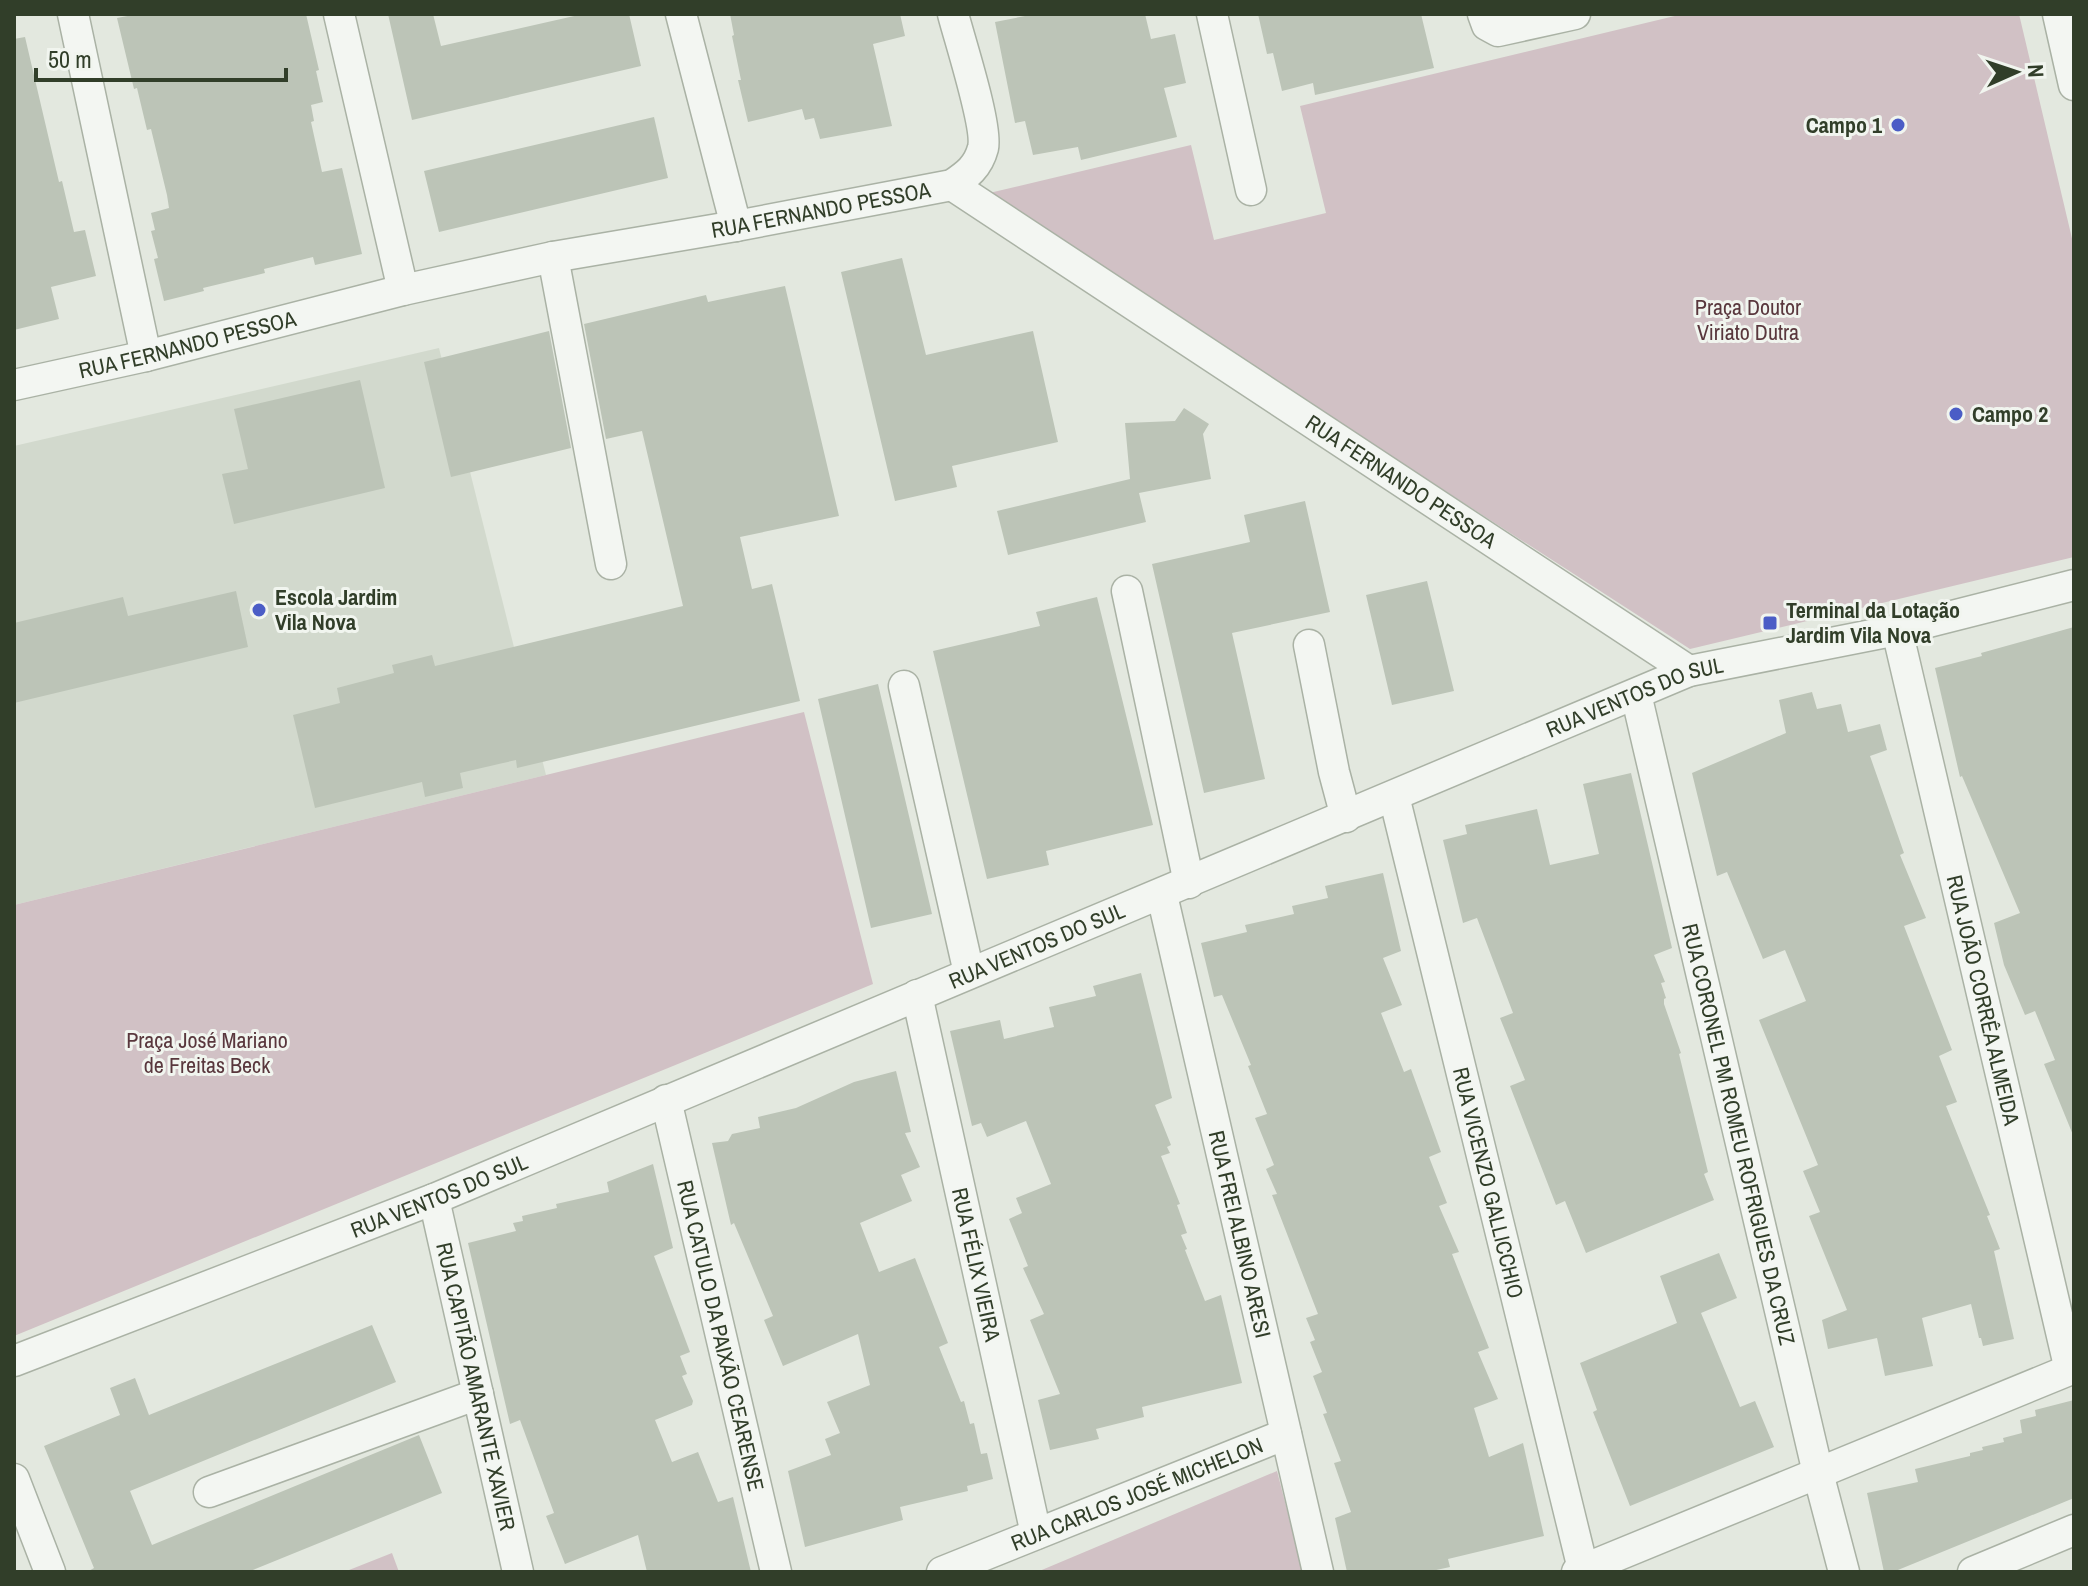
<svg xmlns="http://www.w3.org/2000/svg" width="2088" height="1586" font-family="'Archivo Narrow',sans-serif">
  <style>
    .built { fill: #d2d9cd }
    .green { fill: #d1c1c5 }
    .building { fill: #bcc4b7 }
    .lines { fill: none; stroke-linecap: round; stroke-linejoin: round }
    .street-casing { stroke: #aab2a5; stroke-width: 33 }
    .street { stroke: #f3f6f2; stroke-width: 30 }
    .poi-dot { fill: #4b5dc6; stroke: #f1f5ef; stroke-width: 3 }
    .labels { text-anchor: middle; dominant-baseline: central; stroke-width: 6; stroke-linejoin: round; paint-order: stroke }
    .poi-label { font-size: 22px; font-weight: bold; fill: #313e29; stroke: #f1f5ef; text-anchor: start }
    .street-label { font-size: 22px; fill: #313e29; stroke: #f1f5ef }
    .park-label { font-size: 22px; fill: #59373d; stroke: #f1f5ef }
  </style>
  <rect width="100%" height="100%" fill="#e3e8df"/>
  <path class="built" d="M439 348 546 775 14 905V446Z"/>
  <path class="green" d="M1683 14H2019L2074 247V557L1690 649 985 194 1191 145 1214 240 1326 213 1300 106Z
    M804 712 873 984 14 1336V905Z
    M1277 1471 1303 1572H1037Z
    M392 1553 399 1572H344Z"/>
  <path class="building" d="M138 14H306L319 70 316 71 323 102 311 105 314 121 311 122 322 172 342 168 362 254 315 265 313 257 264 269 265 273 203 288 204 291 164 301 154 259 158 258 151 231 155 230 151 213 169 208 167 195 151 129 147 130 137 88 134 89 117 18Z
    M388 14H433L441 46 583 14H629L641 66 412 120Z
    M730 14H900L905 36 873 44 892 126 820 139 814 118 805 120 802 109 748 122 738 80H741L732 36 734 35Z
    M1035 14H1145L1151 39 1175 34 1186 83 1164 88 1177 137 1081 160 1078 147 1033 155 1025 121 1015 123 995 22Z
    M1258 14H1421L1434 68 1315 95 1313 83 1282 91 1273 53 1267 54Z
    M25 37 59 182 62 181 74 232 85 230 96 276 51 287 59 319 14 330V39Z
    M654 117 668 178 439 232 424 171Z
    M902 258 926 355 1033 331 1058 442 952 466 957 487 895 501 841 272Z
    M785 286 839 516 740 537 752 589 772 584 800 701 517 768 516 760 460 773 463 788 425 797 422 782 315 808 293 715 340 703 337 688 394 673 392 665 432 655 435 666 683 606 642 431 606 439 584 324 706 295 708 302Z
    M549 331 571 448 451 477 424 362Z
    M360 380 385 488 234 524 222 474 248 469 234 409Z
    M1184 408 1209 424 1203 434 1211 479 1139 493 1146 522 1008 555 997 511 1130 479 1125 423 1175 421Z
    M1305 501 1330 612 1232 633 1265 779 1204 793 1152 564 1250 542 1244 515Z
    M1427 581 1454 691 1392 705 1366 595Z
    M236 591 248 647 14 703V623L123 597 128 616Z
    M1097 597 1153 825 1046 851 1049 865 987 879 933 651 1040 626 1036 612Z
    M2074 627V1134L2073 1135 2044 1064 2055 1060 2035 1011 2025 1015 2004 965 1994 923 2020 913 1962 776 1960 777 1935 668 1982 656 1981 653Z
    M878 684 932 914 871 928 818 699Z
    M1812 692 1817 709 1841 704 1848 732 1880 724 1887 750 1870 756 1904 853 1900 855 1926 918 1904 926 1952 1050 1939 1056 1957 1102 1946 1106 1990 1215 1987 1216 2000 1249 1994 1251 2014 1339 1983 1346 1981 1338H1979L1971 1304 1922 1318 1933 1366 1885 1376 1877 1338 1828 1349 1822 1320 1847 1310 1809 1216 1820 1212 1803 1171 1818 1165 1759 1020 1806 1001 1785 950 1763 959 1727 872 1717 876 1692 773 1786 733 1779 700Z
    M1631 773 1672 948 1654 955 1665 982 1661 983 1666 998 1664 999V1004L1681 1053 1679 1054 1708 1172 1704 1174 1714 1200 1586 1253 1565 1201 1556 1205 1510 1086 1525 1080 1500 1018 1513 1013 1477 918 1463 923 1443 840 1467 834 1465 825 1537 809 1550 865 1599 854 1583 784Z
    M1383 873 1401 951 1383 958 1402 1005 1381 1013 1404 1072 1411 1069 1441 1152 1429 1157 1447 1203 1439 1206 1459 1252 1452 1254 1489 1348 1478 1352 1498 1399 1474 1408 1489 1457 1523 1443 1544 1536 1448 1559 1450 1567 1427 1572H1347L1335 1518 1351 1512 1334 1463 1341 1461 1323 1414 1327 1413 1313 1376 1322 1372 1310 1342 1315 1340 1306 1318 1318 1314 1272 1195 1277 1194 1266 1169 1274 1165 1255 1118 1267 1114 1248 1066 1251 1065 1222 995 1214 997 1201 943 1247 932 1245 925 1294 914 1292 906 1328 898 1325 886Z
    M1141 973 1172 1098 1155 1105 1171 1145 1167 1147 1170 1153 1161 1156 1180 1204 1177 1205 1187 1233 1181 1235 1187 1249 1185 1250 1205 1301 1221 1295 1242 1383 1142 1407 1144 1417 1096 1429 1099 1439 1050 1450 1038 1400 1060 1394 1030 1320 1044 1314 1023 1268 1028 1266 1009 1219 1022 1213 1016 1198 1051 1184 1026 1121 987 1137 981 1123 972 1126 950 1031 1000 1020 1004 1039 1054 1027 1049 1007 1096 996 1093 986Z
    M896 1071 911 1132 905 1133 920 1167 901 1175 912 1201 860 1223 879 1272 915 1258 948 1343 939 1347 961 1402 964 1401 970 1424 974 1423 981 1454 987 1453 993 1479 967 1486 968 1491 900 1507 903 1520 805 1547 788 1471 831 1455 825 1439 840 1433 827 1402 870 1385 858 1334 783 1366 764 1320 773 1316 734 1223 731 1225 712 1143 728 1141 732 1134 760 1128 758 1117 796 1108 854 1082Z
    M653 1164 673 1248 654 1256 690 1352 680 1356 687 1374 682 1376 693 1401 692 1405 655 1420 672 1462 698 1452 718 1502 733 1497 751 1572H647L638 1535 565 1564 546 1516 554 1513 520 1420 510 1424 468 1243 516 1231 513 1223 523 1221 522 1216 557 1208 556 1204 609 1192 607 1182Z
    M1719 1253 1737 1298 1701 1313 1740 1407 1755 1401 1774 1447 1630 1506 1593 1412 1597 1410 1580 1363 1677 1323 1660 1276Z
    M372 1325 396 1382 130 1491 152 1545 419 1435 442 1493 248 1572H87L94 1568 44 1446 120 1415 110 1388 135 1378 149 1415Z
    M2074 1400V1498L1893 1572H1884L1867 1493 1918 1482 1915 1469 1970 1456V1453L1983 1450 1982 1447 2004 1442 2003 1438 2022 1433 2020 1420 2036 1416 2035 1410Z"/>
  <g class="lines">
    <g class="street-casing">
      <g id="street">
        <path d="M73 14 146 356"/>
        <path d="M339 14 403 290"/>
        <path d="M681 14 736 226"/>
        <path d="M1212 14 1251 190"/>
        <path d="M1483 14 1487 25 1498 31 1575 14"/>
        <path d="M2058 14 2074 85"/>
        <path id="s1" d="M952 185 1689 671"/>
        <path d="M553 257 611 564"/>
        <path id="s2" d="M14 385 146 356 403 290 553 257 736 226 952 185C967 175 978 167 983 148 988 127 960 41 953 14"/>
        <path d="M1127 591 1189 883"/>
        <path id="s3" d="M1897 630 2070 1370"/>
        <path d="M1309 645 1334 772 1346 817"/>
        <path d="M904 686 969 973"/>
        <path id="s4" d="M1636 694 1818 1473 1844 1572"/>
        <path id="s5" d="M1394 796 1583 1569"/>
        <path id="s6" d="M1162 895 1318 1572"/>
        <path id="s7" d="M917 995 1036 1534"/>
        <path id="s8" d="M666 1100 776 1572"/>
        <path id="s9" d="M434 1199 518 1572"/>
        <path id="s10" d="M14 1361 434 1199 1689 671 1897 630 2074 585"/>
        <path d="M14 1479 50 1572"/>
        <path d="M209 1492 478 1394"/>
        <path id="s11" d="M942 1572 1286 1434"/>
        <path d="M1577 1572 2074 1368"/>
        <path d="M1973 1572 2074 1530"/>
      </g>
    </g>
    <use href="#street" class="street"/>
  </g>
  <g class="poi-dot">
    <circle cx="1898" cy="125" r="8"/>
    <circle cx="1956" cy="414" r="8"/>
    <circle cx="259" cy="610" r="8"/>
    <rect x="1762" y="615" width="16" height="16" rx="4"/>
  </g>
  <g class="labels">
    <g class="poi-label">
      <text x="1882" y="125" text-anchor="end">Campo 1</text>
      <text x="1972" y="414">Campo 2</text>
      <text x="275" y="597">Escola Jardim<tspan x="275" dy="25">Vila Nova</tspan></text>
      <text x="1786" y="610">Terminal da Lotação<tspan x="1786" dy="25">Jardim Vila Nova</tspan></text>
    </g>
    <g class="street-label">
      <text stroke="none"><textPath href="#s2" startOffset="826">RUA FERNANDO PESSOA</textPath></text>
      <text stroke="none"><textPath href="#s2" startOffset="178">RUA FERNANDO PESSOA</textPath></text>
      <text stroke="none"><textPath href="#s1" startOffset="538">RUA FERNANDO PESSOA</textPath></text>
      <text stroke="none"><textPath href="#s10" startOffset="1752">RUA VENTOS DO SUL</textPath></text>
      <text stroke="none"><textPath href="#s10" startOffset="1104">RUA VENTOS DO SUL</textPath></text>
      <text stroke="none"><textPath href="#s3" startOffset="380">RUA JOÃO CORRÊA ALMEIDA</textPath></text>
      <text stroke="none"><textPath href="#s4" startOffset="452">RUA CORONEL PM ROMEU ROFRIGUES DA CRUZ</textPath></text>
      <text stroke="none"><textPath href="#s5" startOffset="398">RUA VICENZO GALLICCHIO</textPath></text>
      <text stroke="none"><textPath href="#s10" startOffset="456">RUA VENTOS DO SUL</textPath></text>
      <text stroke="none"><textPath href="#s6" startOffset="348">RUA FREI ALBINO ARESI</textPath></text>
      <text stroke="none"><textPath href="#s7" startOffset="276">RUA FÉLIX VIEIRA</textPath></text>
      <text stroke="none"><textPath href="#s8" startOffset="242">RUA CATULO DA PAIXÃO CEARENSE</textPath></text>
      <text stroke="none"><textPath href="#s9" startOffset="192">RUA CAPITÃO AMARANTE XAVIER</textPath></text>
      <text stroke="none"><textPath href="#s11" startOffset="210">RUA CARLOS JOSÉ MICHELON</textPath></text>
    </g>
    <g class="park-label">
      <text x="1748" y="307">Praça Doutor<tspan x="1748" dy="25">Viriato Dutra</tspan></text>
      <text x="207" y="1040">Praça José Mariano<tspan x="207" dy="25">de Freitas Beck</tspan></text>
    </g>
  </g>
  <rect width="2088" height="1586" fill="none" stroke="#313e29" stroke-width="32"/>
  <g transform="translate(2016 72) rotate(87)" stroke="#f1f5ef" stroke-width="6" paint-order="stroke">
  <path d="M0-6L14 30L0 20L-14 30Z" fill="#313e29"/>
  <text y="-12" font-size="22" font-weight="bold" text-anchor="middle" fill="#313e29">N</text>
  </g>
  <path d="M36 68v12h250v-12" fill="none" stroke="#313e29" stroke-width="4"/>
  <text x="48" y="68" font-size="24" fill="#313e29" stroke="#f1f5ef" stroke-width="6" paint-order="stroke">50 m</text>
</svg>
